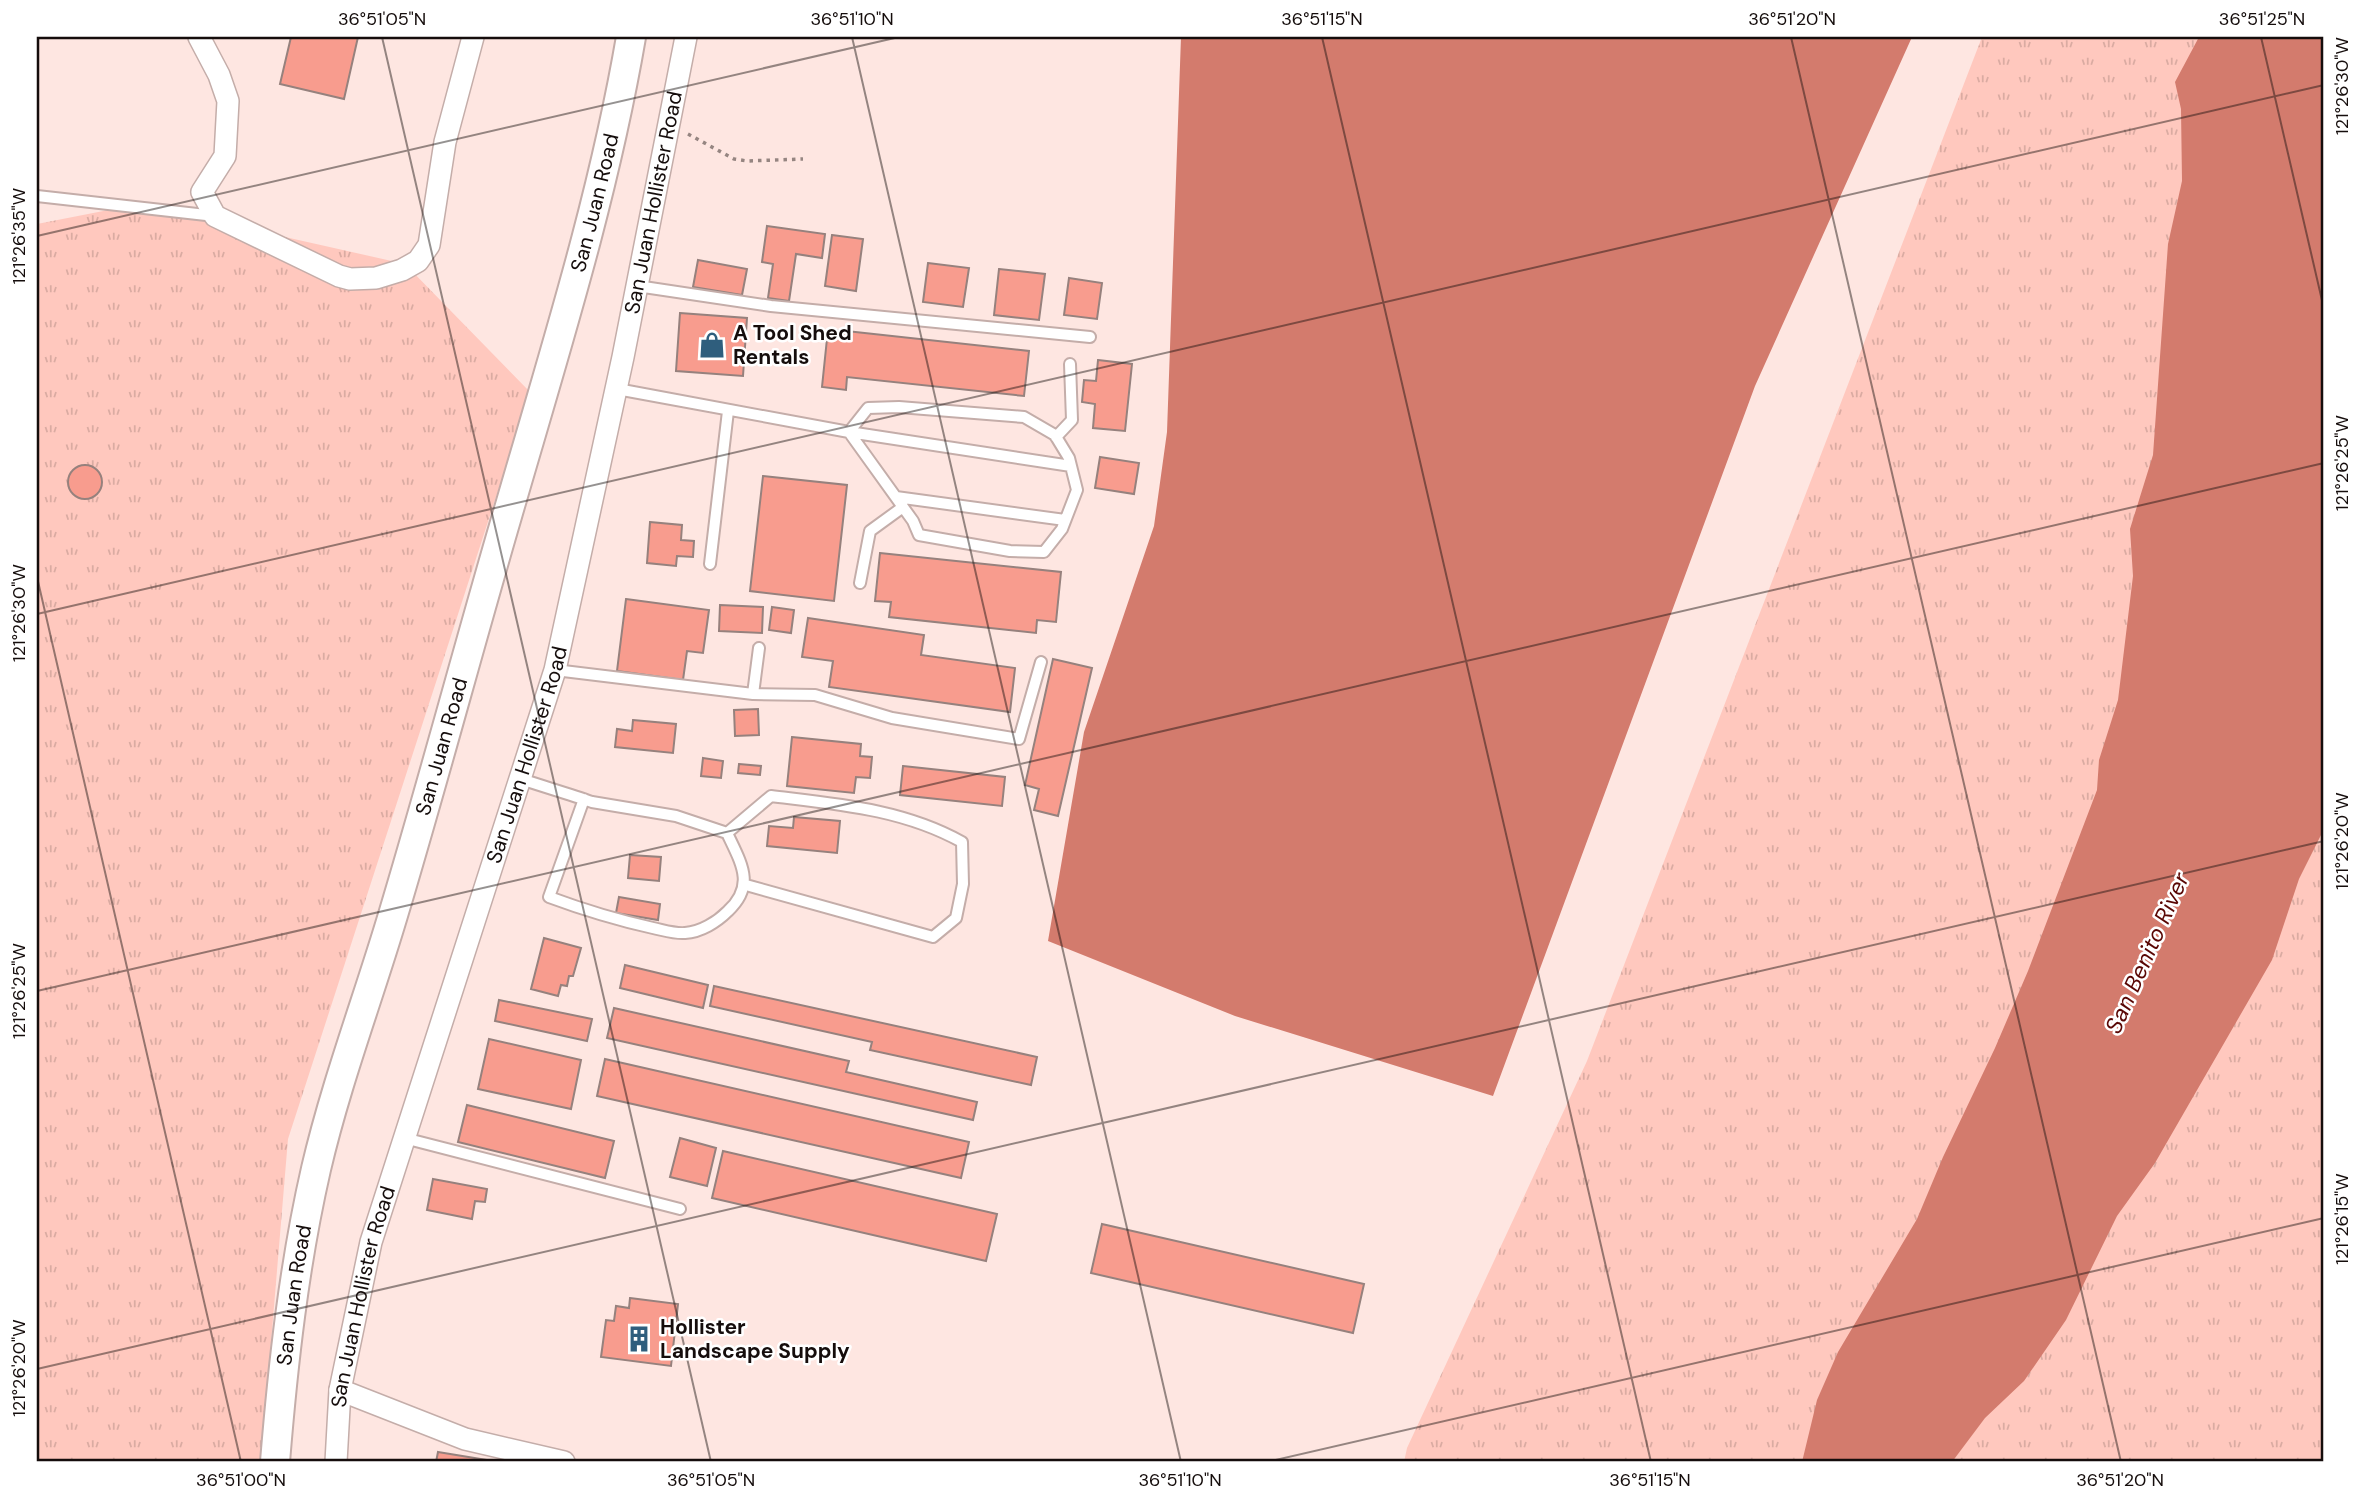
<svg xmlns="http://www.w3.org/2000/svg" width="2361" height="1499" font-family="'DM Sans',sans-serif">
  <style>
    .grass { fill: url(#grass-tufts) }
    .water { fill: #d37b6d }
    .building { fill: #f89c8e; stroke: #96817d; stroke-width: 2 }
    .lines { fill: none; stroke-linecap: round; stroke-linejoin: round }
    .service-casing { stroke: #c4ada9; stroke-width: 14 }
    .minor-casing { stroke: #c4ada9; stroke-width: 24 }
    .secondary-casing { stroke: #c4ada9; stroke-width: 32 }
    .path { stroke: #958581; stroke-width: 3.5; stroke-dasharray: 3.5 5; stroke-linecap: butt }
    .service { stroke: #fff; stroke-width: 10 }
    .minor { stroke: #fff; stroke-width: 21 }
    .secondary { stroke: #fff; stroke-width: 28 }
    .ticks { fill: none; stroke: #150d0c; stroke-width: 2; stroke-opacity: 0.45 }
    .labels { text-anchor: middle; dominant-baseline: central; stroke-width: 5; stroke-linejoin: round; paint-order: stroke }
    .street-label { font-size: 21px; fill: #150d0c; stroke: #fff }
    .poi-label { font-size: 21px; font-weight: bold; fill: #150d0c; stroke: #fff; text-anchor: start }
    .water-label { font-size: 23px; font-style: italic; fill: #590603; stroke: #fff }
    .neatline { fill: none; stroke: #150d0c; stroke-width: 2.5 }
    .ticks-label { font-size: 18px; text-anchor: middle; fill: #150d0c }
  </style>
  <defs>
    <pattern id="grass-tufts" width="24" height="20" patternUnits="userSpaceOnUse" patternTransform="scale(1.75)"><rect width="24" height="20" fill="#ffc8be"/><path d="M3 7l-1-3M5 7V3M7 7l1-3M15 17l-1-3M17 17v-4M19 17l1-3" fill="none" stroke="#daaba2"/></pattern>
  </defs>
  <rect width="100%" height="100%" fill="#fee6e1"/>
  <path class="grass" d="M1982 37H2324V1462H1404L1407 1448 1587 1061Z
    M139 204 405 264 530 392 288 1139 261 1462H37V224Z"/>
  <path class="water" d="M1181 37H1912L1755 386 1493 1096 1235 1016 1048 941 1084 732 1154 526 1167 432Z
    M2199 37H2324V829L2299 879 2272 960 2155 1163 2117 1216 2066 1320 2024 1381 1985 1418 1952 1462H1802L1817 1400 1838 1352 1917 1219 1943 1157 1995 1048 2028 971 2097 790 2099 760 2118 700 2133 576 2130 529 2153 455 2168 244 2182 181 2181 109 2175 82Z"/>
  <path class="building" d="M291 37H358L344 99 280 84Z
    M767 226 825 234 822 258 796 254 789 301 768 298 773 264 762 262Z
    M832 235 863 239 856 291 825 286Z
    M698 260 747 269 742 295 693 287Z
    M928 263 969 268 963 307 923 302Z
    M999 269 1045 274 1039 320 994 315Z
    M1069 278 1102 283 1097 319 1064 315Z
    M680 313 747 318 743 376 676 371Z
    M828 329 1029 351 1024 396 847 377 846 390 822 387Z
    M1098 360 1132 364 1125 431 1093 428 1095 404 1082 402 1084 380 1096 381Z
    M1100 457 1139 463 1134 494 1095 488Z
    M68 482a17 17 0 1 1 34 0a17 17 0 1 1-34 0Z
    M763 476 847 485 834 601 750 591Z
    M650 522 682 525 681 540 694 541 693 557 677 556 676 566 647 563Z
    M880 553 1061 572 1056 622 1037 620 1036 633 889 617 891 602 875 601Z
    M626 599 709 610 703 653 687 651 683 680 617 671Z
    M720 605 763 607 762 633 719 631Z
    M772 607 794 610 791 633 769 630Z
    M808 618 924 635 921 655 1015 668 1010 712 829 687 833 661 802 657Z
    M1053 659 1092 668 1058 816 1034 810 1039 789 1025 785Z
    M758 709 759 735 735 736 734 710Z
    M633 720 676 724 673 753 615 747 617 729 632 731Z
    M792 737 861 744 860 756 872 757 870 778 856 777 854 793 787 786Z
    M703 758 723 761 721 778 701 776Z
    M739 764 761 766 760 775 738 773Z
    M903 766 1005 777 1002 806 900 795Z
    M794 817 840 821 837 853 767 846 769 826 793 828Z
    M630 855 661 857 659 881 628 878Z
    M619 897 660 904 658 920 616 913Z
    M544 938 581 948 573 976H569L567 986 561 985 558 996 531 989Z
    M625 965 708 985 703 1008 620 988Z
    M714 986 1037 1057 1031 1085 870 1050 872 1042 710 1006Z
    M499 1000 592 1019 587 1041 495 1021Z
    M614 1008 849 1061 846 1072 977 1102 973 1120 607 1038Z
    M489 1039 581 1060 571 1109 478 1089Z
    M605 1059 969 1142 961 1178 597 1096Z
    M467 1105 614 1141 605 1178 458 1142Z
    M680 1138 716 1148 707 1186 670 1177Z
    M723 1151 997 1214 986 1261 712 1198Z
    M433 1179 487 1189 485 1202 475 1201 472 1219 427 1210Z
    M1102 1224 1364 1284 1353 1333 1091 1273Z
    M630 1298 678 1304 671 1366 601 1357 606 1320 614 1321 616 1306 629 1308Z
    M438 1452 499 1462H436Z"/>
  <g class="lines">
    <g class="service-casing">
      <path id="service" d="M37 196 215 216
        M637 286 771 306 1090 337
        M617 389 849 432 1071 466
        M899 407 1024 417 1055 435 1069 458 1077 490 1062 529 1044 552 1010 551 919 535 913 521 849 432 868 408Z
        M1056 437 1072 420 1070 364
        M896 497 1065 520
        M710 564 728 411
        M860 583 870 531 903 507
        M555 670 753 694 759 648
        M753 694 815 695 892 718 1019 739 1041 662
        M521 779C545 787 569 794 592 802L676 816 727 833C741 863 756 885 728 911 717 922 701 932 685 933 675 934 663 930 653 928 617 920 584 910 549 897L584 799
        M727 833 771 796C837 804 903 809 962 842L963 884 956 918 933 937 746 885
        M404 1138 680 1209"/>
    </g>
    <g class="minor-casing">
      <g id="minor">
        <path d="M199 37 219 75 228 101 225 156 202 192 215 216 339 276 350 279 376 278 402 270 418 261 429 245 445 142 473 37"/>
        <path d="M340 1390 465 1439 564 1462"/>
        <path id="s1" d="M336 1462 340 1390 371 1242 555 670 623 357 686 37"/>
      </g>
    </g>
    <g class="secondary-casing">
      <g id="secondary">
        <path id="s2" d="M275 1462C283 1364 294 1265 316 1169 336 1083 368 999 393 915 433 782 468 649 507 516 553 357 603 200 631 37"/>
      </g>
    </g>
    <path class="path" d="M688 134 734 159 747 161 803 159"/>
    <use href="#service" class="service"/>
    <use href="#minor" class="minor"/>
    <use href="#secondary" class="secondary"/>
  </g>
  <path class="ticks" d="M382 37 711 1462M852 37 1181 1462M1322 37 1651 1462M1791 37 2121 1462M2261 37 2324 309M37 236 899 37M37 577 241 1462M37 614 2324 85M37 991 2324 463M37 1369 2324 841M1267 1462 2324 1218"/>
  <defs>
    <g id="shop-bare" transform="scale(2.1)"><path d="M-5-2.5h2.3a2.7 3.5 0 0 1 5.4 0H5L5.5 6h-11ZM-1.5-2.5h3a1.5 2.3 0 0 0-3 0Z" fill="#2f5e7d" stroke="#fff" stroke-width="2.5" paint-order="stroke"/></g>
    <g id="building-bare" transform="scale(2.1)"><path d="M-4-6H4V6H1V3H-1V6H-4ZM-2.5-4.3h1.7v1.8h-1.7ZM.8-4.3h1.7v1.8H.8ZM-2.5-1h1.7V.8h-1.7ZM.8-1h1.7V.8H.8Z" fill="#2f5e7d" stroke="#fff" stroke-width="2.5" paint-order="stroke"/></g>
  </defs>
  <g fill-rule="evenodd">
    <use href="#shop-bare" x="712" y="345"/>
    <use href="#building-bare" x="639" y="1339"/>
  </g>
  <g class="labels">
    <g class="street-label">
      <text stroke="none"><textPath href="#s2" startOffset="1302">San Juan Road</textPath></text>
      <text stroke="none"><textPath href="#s1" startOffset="1302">San Juan Hollister Road</textPath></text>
      <text stroke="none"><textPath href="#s2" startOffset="737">San Juan Road</textPath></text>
      <text stroke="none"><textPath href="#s1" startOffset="735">San Juan Hollister Road</textPath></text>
      <text stroke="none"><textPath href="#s2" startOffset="168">San Juan Road</textPath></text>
      <text stroke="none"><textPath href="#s1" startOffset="168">San Juan Hollister Road</textPath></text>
    </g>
    <g class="poi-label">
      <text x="733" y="333">A Tool Shed<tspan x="733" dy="24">Rentals</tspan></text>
      <text x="660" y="1327">Hollister<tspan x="660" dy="24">Landscape Supply</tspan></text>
    </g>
    <g class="water-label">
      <text transform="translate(2147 953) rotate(-66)">San Benito River</text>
    </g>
  </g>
  <rect width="2361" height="1499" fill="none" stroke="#ffffff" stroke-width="77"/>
  <rect x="38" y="38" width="2284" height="1422" class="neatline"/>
  <g class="ticks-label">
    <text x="382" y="25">36°51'05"N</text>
    <text x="852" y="25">36°51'10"N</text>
    <text x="1322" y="25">36°51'15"N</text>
    <text x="1792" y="25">36°51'20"N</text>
    <text x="2262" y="25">36°51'25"N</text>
    <text transform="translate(2342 86) rotate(-90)" y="6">121°26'30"W</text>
    <text transform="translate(19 236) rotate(-90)" y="6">121°26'35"W</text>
    <text transform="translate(2342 463) rotate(-90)" y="6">121°26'25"W</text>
    <text transform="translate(19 613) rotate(-90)" y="6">121°26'30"W</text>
    <text transform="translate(2342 841) rotate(-90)" y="6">121°26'20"W</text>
    <text transform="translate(19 991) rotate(-90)" y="6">121°26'25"W</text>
    <text transform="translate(2342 1219) rotate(-90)" y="6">121°26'15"W</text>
    <text transform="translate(19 1368) rotate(-90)" y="6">121°26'20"W</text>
    <text x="241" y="1486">36°51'00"N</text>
    <text x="711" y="1486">36°51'05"N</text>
    <text x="1180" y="1486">36°51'10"N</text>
    <text x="1650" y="1486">36°51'15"N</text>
    <text x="2120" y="1486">36°51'20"N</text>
  </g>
</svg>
